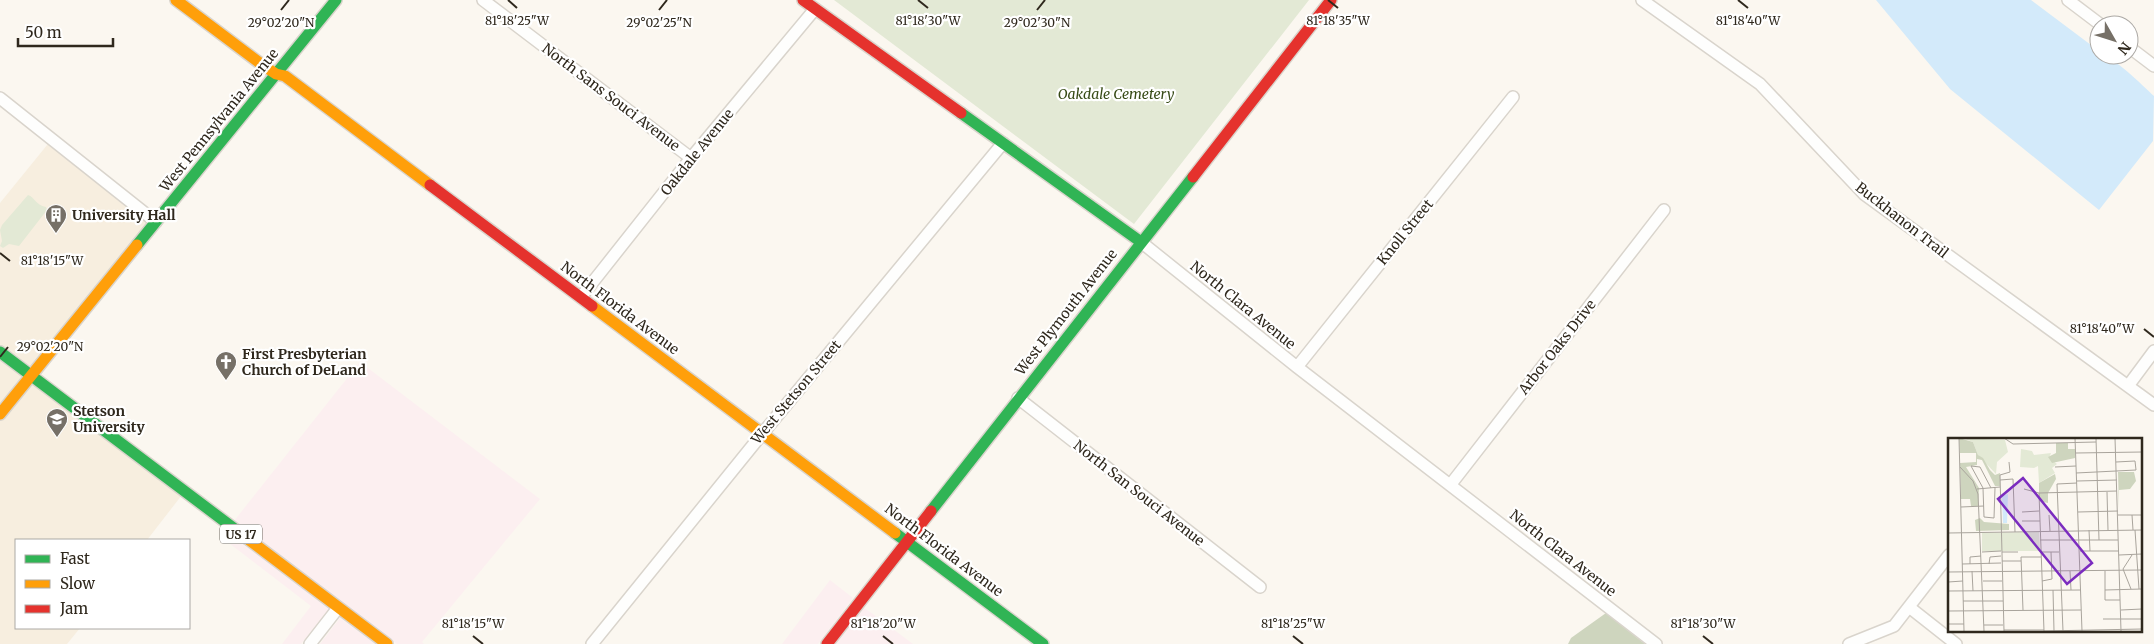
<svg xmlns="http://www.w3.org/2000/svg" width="2154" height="644" font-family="Merriweather,serif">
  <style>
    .commercial { fill: #fceff0 }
    .built { fill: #f7eedf }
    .green { fill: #e3e9d5 }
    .forest { fill: #ced5be }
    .water { fill: #d3eafa }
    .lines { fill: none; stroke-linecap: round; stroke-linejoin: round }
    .street-casing { stroke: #d9d4cc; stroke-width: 14 }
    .fast-casing { stroke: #d9d4cc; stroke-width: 14 }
    .slow-casing { stroke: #d9d4cc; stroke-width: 14 }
    .jam-casing { stroke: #d9d4cc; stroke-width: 14 }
    .street { stroke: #fefefd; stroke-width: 11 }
    .fast { stroke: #30b455; stroke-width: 11 }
    .slow { stroke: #ff9f0a; stroke-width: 11 }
    .jam { stroke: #e5322d; stroke-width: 11 }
    .ticks { fill: none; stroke: #2f281d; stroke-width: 2 }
    .labels { text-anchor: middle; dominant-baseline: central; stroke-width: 4.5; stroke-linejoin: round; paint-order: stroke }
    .shield { fill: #fff; stroke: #6d6861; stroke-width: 1 }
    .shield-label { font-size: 12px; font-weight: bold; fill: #2f281d }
    .park-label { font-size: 14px; font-style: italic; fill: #364a15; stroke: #fff }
    .street-label { font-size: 14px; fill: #2f281d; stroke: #fff }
    .poi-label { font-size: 14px; font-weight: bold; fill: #2f281d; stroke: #fff; text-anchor: start }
    .inset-road { fill: none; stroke: #a9a49c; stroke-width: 1 }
    .view { fill: #7b2cbf; fill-opacity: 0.15; stroke: #7b2cbf; stroke-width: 2.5 }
    .inset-edge { fill: none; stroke: #2f281d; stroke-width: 2.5 }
    .ticks-label { font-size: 12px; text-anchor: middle; fill: #2f281d; stroke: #fff; stroke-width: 4.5; stroke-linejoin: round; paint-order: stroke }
  </style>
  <rect width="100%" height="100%" fill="#fbf7f0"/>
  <path class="commercial" d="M360 362 540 499 422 642 424 644H397L234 521Z
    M226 531 329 609 301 644H282L311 606 221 537Z
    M830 580 853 598 818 644H782Z
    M864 608 873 614 913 644H836Z
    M340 618 376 644H320Z"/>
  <path class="built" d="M52 139 156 222 32 376 185 491 147 540H16V628H80L67 644H0V203Z"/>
  <path class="green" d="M834 0H1309L1134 224Z
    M28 195C35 197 35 205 46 207L47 210 19 246 9 244 3 248 0 246 2 241 0 230 2 225Z"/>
  <path class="forest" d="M1606 613 1645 644H1568L1571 638Z"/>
  <path class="water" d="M1876 0H2031L2099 51V55C2113 55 2143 86 2154 96L2153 141 2099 210 1950 89Z"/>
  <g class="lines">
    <g class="street-casing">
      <path id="street" d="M483 0 691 158
        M1642 0 1760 84 1864 194 2154 405
        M2068 0 2101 25
        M2129 47 2154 66
        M0 98 156 222
        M1141 242 1297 367 1656 644
        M581 297 691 158 815 9
        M1297 367 1513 97
        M2128 386 2154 351
        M1018 398 1260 587
        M1451 484 1664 210
        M1909 607 1956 644
        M310 644 338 608
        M592 644 762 434 1003 143
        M1849 644 1894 626 1949 555"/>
    </g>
    <g class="fast-casing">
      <path id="fast" d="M961 113 1141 242
        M137 245 336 0
        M0 352 248 539
        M931 511 1193 177
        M895 533 1043 644"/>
    </g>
    <g class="slow-casing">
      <path id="slow" d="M176 0 261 64 276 74 285 76 430 185
        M592 306 895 533
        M0 414 137 245
        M248 539 387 644"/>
    </g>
    <g class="jam-casing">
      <path id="jam" d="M803 0 961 113
        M1193 177 1331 0
        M430 185 592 306
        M827 644 931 511"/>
    </g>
    <use href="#street" class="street"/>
    <use href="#fast" class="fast"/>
    <use href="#slow" class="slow"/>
    <use href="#jam" class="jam"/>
  </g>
  <path class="ticks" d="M508 0 517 8M918 0 928 8M1328 0 1338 8M1738 0 1748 8M281 10 289 0M659 10 667 0M1037 10 1045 0M0 253 10 261M2144 329 2154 337M0 357 8 347M473 636 483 644M883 636 893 644M1293 636 1303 644M1703 636 1713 644"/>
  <defs>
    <g id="building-pin" transform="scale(1.125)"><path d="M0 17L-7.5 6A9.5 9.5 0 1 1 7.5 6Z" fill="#767067" stroke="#fff"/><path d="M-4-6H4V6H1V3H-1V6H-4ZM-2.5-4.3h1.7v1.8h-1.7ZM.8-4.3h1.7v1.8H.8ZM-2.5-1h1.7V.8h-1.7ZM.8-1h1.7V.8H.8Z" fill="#fff"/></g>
    <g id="church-pin" transform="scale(1.125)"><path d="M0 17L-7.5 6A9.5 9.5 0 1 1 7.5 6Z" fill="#767067" stroke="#fff"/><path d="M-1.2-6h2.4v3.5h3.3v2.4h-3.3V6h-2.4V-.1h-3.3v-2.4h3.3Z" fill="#fff"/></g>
    <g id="university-pin" transform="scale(1.125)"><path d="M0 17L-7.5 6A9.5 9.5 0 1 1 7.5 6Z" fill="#767067" stroke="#fff"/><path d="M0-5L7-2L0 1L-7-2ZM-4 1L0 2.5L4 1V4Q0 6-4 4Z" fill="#fff"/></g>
  </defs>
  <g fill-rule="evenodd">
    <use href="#building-pin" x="56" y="215"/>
    <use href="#church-pin" x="226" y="362"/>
    <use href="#university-pin" x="57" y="419"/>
  </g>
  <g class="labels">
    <rect class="shield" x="220" y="524.5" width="42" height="19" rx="4"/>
    <g class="shield-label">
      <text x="241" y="534">US 17</text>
    </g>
    <g class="park-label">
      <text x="1116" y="94">Oakdale Cemetery</text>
    </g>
    <g class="street-label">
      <text transform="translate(611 97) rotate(37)">North Sans Souci Avenue</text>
      <text transform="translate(219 120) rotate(-51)">West Pennsylvania Avenue</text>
      <text transform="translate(697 152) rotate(-51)">Oakdale Avenue</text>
      <text transform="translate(1902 220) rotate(38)">Buckhanon Trail</text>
      <text transform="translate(1405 232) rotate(-51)">Knoll Street</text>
      <text transform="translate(1243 305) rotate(39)">North Clara Avenue</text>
      <text transform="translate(620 308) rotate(37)">North Florida Avenue</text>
      <text transform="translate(1066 312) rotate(-52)">West Plymouth Avenue</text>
      <text transform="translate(1557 347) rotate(-52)">Arbor Oaks Drive</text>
      <text transform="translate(796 392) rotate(-50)">West Stetson Street</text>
      <text transform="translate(1139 493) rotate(38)">North San Souci Avenue</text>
      <text transform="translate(944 550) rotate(37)">North Florida Avenue</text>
      <text transform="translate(1563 553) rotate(38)">North Clara Avenue</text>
    </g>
    <g class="poi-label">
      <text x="72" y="215">University Hall</text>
      <text x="242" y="354">First Presbyterian<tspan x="242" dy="16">Church of DeLand</tspan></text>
      <text x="73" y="411">Stetson<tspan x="73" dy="16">University</tspan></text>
    </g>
  </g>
  <g transform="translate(1948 438)">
    <rect width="194" height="194" fill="#fbf7f0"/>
    <path d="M14 0 57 2 60 14 49 24 48 36 30 17 25 4ZM73 11 84 13 86 17 103 15 101 20 109 26 104 30 107 35 91 45 90 28 86 30 72 29ZM91 94 92 113H34V95Z" fill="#e3e9d5"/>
    <path d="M11 0 25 4 30 17 35 20 42 32 47 37 52 35V48H47L34 22 29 21V27L18 29 31 50 30 68H23L22 61H13L12 25 28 24V15H12ZM108 5H120V11H127V20L104 25 100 19 108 15ZM170 34H186L188 43 182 51 171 52V71ZM107 36 108 41 100 55V65L91 63V45ZM32 80 36 84 61 86V92L28 93 27 82Z" fill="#ced5be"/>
    <path d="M60 56 59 85H55L54 58Z" fill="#d3eafa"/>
    <path class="inset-road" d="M11 0 16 193M56 0 65 6 148 4M127 0 134 193M148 0 151 102M167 0 173 193M128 15 194 14M12 29 25 43 30 56 36 193M107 29 128 28M128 35 188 32 187 23 168 24M52 42 65 41 67 94M129 43 169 42M35 50 36 79 46 80 47 50M35 50 23 28 32 29 43 50M29 51 52 49M76 51 91 55M159 54 160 92M91 55 96 193M91 55 169 53M13 69 36 68M74 74 91 73M130 74 170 73M101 77 102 93M170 77H194M184 77 185 92M74 83H92M141 92 142 113M187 92 191 151M0 95 194 92M92 102H170M132 113H170M34 114 53 113M54 114H70M93 114H111M171 117 194 116M54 123H73M14 126 53 125M22 126V119L33 118M41 126 42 119 53 118M24 133 25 153M122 133 123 152M157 133V162H172M0 134 194 132M35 143H54M94 143 104 141 103 114M0 144 15 143M183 151 175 131 184 117M105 152 106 193M157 152 194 151M0 153 133 152M15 163H55M75 172 73 119H93M173 172 194 171M0 173 133 172M155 181H194M0 186H16M36 187H55M56 192H96M56 193 52 37 62 34 61 24M96 193 194 191M115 193 109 46 129 45"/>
    <path class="view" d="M75 40 144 125 119 146 50 61Z"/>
    <rect width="194" height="194" class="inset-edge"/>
  </g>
  <g class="ticks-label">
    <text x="517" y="25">81°18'25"W</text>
    <text x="928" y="25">81°18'30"W</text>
    <text x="1338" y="25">81°18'35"W</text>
    <text x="1748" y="25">81°18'40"W</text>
    <text x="1037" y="27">29°02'30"N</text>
    <text x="281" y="27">29°02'20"N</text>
    <text x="659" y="27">29°02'25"N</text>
    <text x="52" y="265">81°18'15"W</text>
    <text x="2102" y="333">81°18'40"W</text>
    <text x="50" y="351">29°02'20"N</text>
    <text x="473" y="628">81°18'15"W</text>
    <text x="883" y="628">81°18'20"W</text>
    <text x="1293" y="628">81°18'25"W</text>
    <text x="1703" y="628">81°18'30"W</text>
  </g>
  <rect x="15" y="539" width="175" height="90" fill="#ffffff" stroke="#aca9a5"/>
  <rect x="25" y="555" width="25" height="8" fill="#30b455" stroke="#aca9a5"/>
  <text x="60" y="564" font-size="15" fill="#2f281d">Fast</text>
  <rect x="25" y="580" width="25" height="8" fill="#ff9f0a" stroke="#aca9a5"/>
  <text x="60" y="589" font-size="15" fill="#2f281d">Slow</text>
  <rect x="25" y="605" width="25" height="8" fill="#e5322d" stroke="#aca9a5"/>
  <text x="60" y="614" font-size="15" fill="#2f281d">Jam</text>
  <g transform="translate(2114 40) rotate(129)"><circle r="24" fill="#ffffff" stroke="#aca9a5"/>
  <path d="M0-4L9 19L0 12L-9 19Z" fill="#767067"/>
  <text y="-8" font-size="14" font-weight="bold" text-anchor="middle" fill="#2f281d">N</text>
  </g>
  <path d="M18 38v8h95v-8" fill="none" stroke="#2f281d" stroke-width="2.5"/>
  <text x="25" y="38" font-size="15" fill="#2f281d" stroke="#ffffff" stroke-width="4" paint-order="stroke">50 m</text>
</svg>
